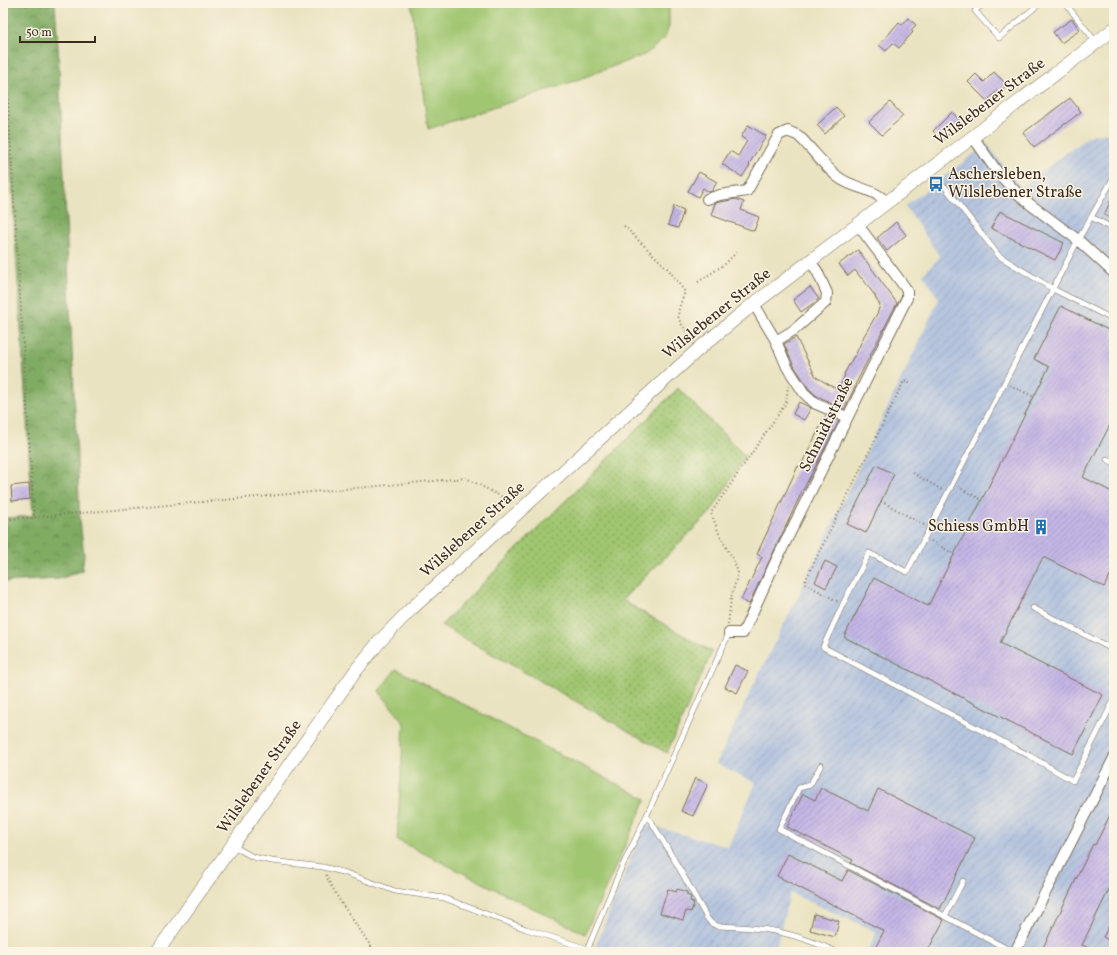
<svg xmlns="http://www.w3.org/2000/svg" width="1117" height="955" font-family="Vollkorn,serif">
  <style>
    .industrial { fill: url(#industrial-furrows) }
    .grass { fill: #a0c671; stroke: #6e7848 }
    .forest { fill: url(#forest-crowns); stroke: #5e6a40 }
    .garden { fill: url(#garden-dots); stroke: #6e7848 }
    .building { fill: url(#building-hatch) }
    .lines { fill: none; stroke-linecap: round; stroke-linejoin: round }
    .service-casing { stroke: #786b57; stroke-width: 6 }
    .minor-casing { stroke: #786b57; stroke-width: 12 }
    .tertiary-casing { stroke: #786b57; stroke-width: 14 }
    .path { stroke: #786b57; stroke-width: 2; stroke-dasharray: 1 3; stroke-linecap: butt }
    .service { stroke: #fff; stroke-width: 5 }
    .minor { stroke: #fff; stroke-width: 10 }
    .tertiary { stroke: #fff; stroke-width: 13 }
    .labels { text-anchor: middle; dominant-baseline: central; stroke-width: 3; stroke-linejoin: round; paint-order: stroke }
    .street-label { font-size: 16px; fill: #3b2a1e; stroke: #fcf5e5 }
    .poi-label { font-size: 16px; fill: #3b2a1e; stroke: #fcf5e5; text-anchor: start }
  </style>
  <defs>
    <pattern id="industrial-furrows" width="10" height="10" patternUnits="userSpaceOnUse"><rect width="10" height="10" fill="#b6c5de"/><path d="M-1 1l2-2M0 10L10 0M9 11l2-2" fill="none" stroke="#9da9be"/></pattern>
    <pattern id="forest-crowns" width="20" height="18" patternUnits="userSpaceOnUse"><rect width="20" height="18" fill="#80ab63"/><path d="M2 6a3 3 0 1 1 6 0M12 15a3 3 0 1 1 6 0" fill="none" stroke="#6a8b51"/></pattern>
    <pattern id="garden-dots" width="8" height="8" patternUnits="userSpaceOnUse"><rect width="8" height="8" fill="#a0c671"/><path d="M2 2h.1M6 6h.1" fill="none" stroke="#84a15c" stroke-width="1.8" stroke-linecap="round"/></pattern>
    <pattern id="building-hatch" width="6" height="6" patternUnits="userSpaceOnUse"><rect width="6" height="6" fill="#c4b6e6"/><path d="M-1 1l2-2M0 6l6-6M5 7l2-2" fill="none" stroke="#a094ba"/></pattern>
  </defs>
  <rect width="100%" height="100%" fill="#fcf5e5"/>
  <filter id="ink" filterUnits="userSpaceOnUse"><feTurbulence type="fractalNoise" baseFrequency=".025" numOctaves="2"/><feDisplacementMap in="SourceGraphic" scale="8" xChannelSelector="R" yChannelSelector="G"/><feConvolveMatrix kernelMatrix="1 2 1 2 8 2 1 2 1" color-interpolation-filters="sRGB"/></filter>
  <filter id="wash" filterUnits="userSpaceOnUse"><feTurbulence type="fractalNoise" baseFrequency=".012" numOctaves="4" result="noise"/><feDisplacementMap in="SourceGraphic" scale="16" xChannelSelector="R" yChannelSelector="G"/><feGaussianBlur stdDeviation="0.9" result="paint"/><feColorMatrix in="noise" values="0 0 0 0 0 0 0 0 0 0 0 0 0 0 0 0 0 1.4 0 .05"/><feComposite in="paint" operator="in"/></filter>
  <g filter="url(#wash)">
    <rect width="100%" height="100%" fill="#eae3c1"/>
    <path class="industrial" d="M1114 133V952H868L877 932 790 893 775 952H607L594 950 645 824 728 847 756 783 716 764 759 674 799 594 939 299 923 274 940 257 905 206 987 144 1021 188 1090 135Z"/>
    <path class="grass" d="M411 3H669V26L665 38 646 54 566 84 428 129Z
      M396 669 646 799 585 934 397 840 404 723 379 691Z"/>
    <path class="forest" d="M3 3H55L58 46 80 520 84 555 82 571 59 579 3 582V518L33 516 3 49Z"/>
    <path class="garden" d="M678 388 745 456 711 512 622 600 712 652 667 753 441 625Z"/>
    <g id="blocks">
      <path class="building" d="M908 18 916 25 911 30 913 32 899 48 893 43 886 51 879 45 899 22 902 25Z
        M1072 19 1080 30 1061 43 1053 32Z
        M994 72 1007 85 999 93 997 91 987 101 968 82 976 74 984 82Z
        M1070 98 1081 112 1034 147 1023 133Z
        M890 102 903 116 882 135 869 122Z
        M836 107 844 116 825 134 817 125Z
        M952 112 961 122 942 141 933 131Z
        M748 125 766 136 749 164 750 165 742 177 722 164 730 151 738 156 747 141 741 137Z
        M699 172 717 182 712 191 709 192 703 188 698 197 688 191Z
        M1114 194V220L1104 215Z
        M736 199 744 202 741 210 759 217 754 231 711 215 715 203Z
        M674 206 684 210 678 228 668 225Z
        M1000 211 1064 243 1055 260 991 228Z
        M896 222 906 235 887 251 877 238Z
        M858 250 897 303 855 385H856L844 409 817 396 809 389 793 364 784 344 796 337 816 377 838 390 845 375 844 374 854 356H855L864 336 878 312V311L880 305 875 297H876L862 278H861L855 270 848 276 839 264Z
        M810 287 819 299 801 312 793 300Z
        M1061 306 1114 333V425L1111 423 1083 477 1114 493V568L1104 587 1043 557 1000 643 1103 695 1073 754 844 637 874 578 928 606 1049 367 1034 359Z
        M799 402 811 408 804 420 793 414Z
        M826 415 839 421 800 496 749 604 741 600 762 557 757 554 798 466 800 467Z
        M876 465 894 474 866 533 847 524Z
        M29 484 30 499 12 501 11 486Z
        M825 561 837 567 826 588 815 582Z
        M735 665 748 671 737 693 725 687Z
        M695 778 708 784 693 816 681 811Z
        M821 788 868 811 878 789 975 838 940 909 851 863 853 860 787 827 803 794 815 800Z
        M1114 807V879L1082 945 1097 952H1041L1093 844 1095 845Z
        M788 854 842 881 848 870 944 920 927 952H873L884 931 777 876Z
        M668 889 676 892 677 889 687 892V895L691 897 690 901 694 903 691 912 686 911 683 920 660 913Z
        M814 914 839 921 835 937 810 930Z
        M1114 917V943L1103 937Z"/>
    </g>
  </g>
  <g filter="url(#ink)">
    <use href="#blocks" fill-opacity="0" stroke="#786b57" stroke-width="1"/>
    <g class="lines">
      <g class="service-casing">
        <path id="service" d="M984 3 975 11 999 38 1040 3
          M1065 3 1096 42
          M1114 177 1078 240 907 572 869 553 843 604 823 647 1030 756 1073 781 1114 700
          M945 187 999 256 1053 289 1114 320
          M1091 217 1114 229
          M1107 459 1114 463
          M1033 608 1114 650
          M821 765 810 785 799 788 779 829 1013 952
          M646 817 651 821 682 873 707 918 711 923 717 926C740 927 765 928 787 934 804 938 821 945 837 952
          M233 846 253 857 272 861 323 867 346 873 395 891 444 898 526 929 588 949
          M945 916 963 881
          M588 952V949L590 943 620 871 646 817 729 633"/>
      </g>
      <g class="minor-casing">
        <path id="minor" d="M973 137 998 173 1017 193 1031 205 1078 240 1114 273
          M707 199 720 195 747 191 779 135 788 131C791 133 795 134 797 135 802 138 806 144 810 148 819 158 828 169 838 177 853 189 875 188 887 203
          M754 304 776 341 787 367 804 393 816 404 847 417
          M776 341 794 330 826 302 827 293 817 271 810 261
          M729 633H743L774 565 907 298V291L904 286 858 225
          M1015 952 1114 758"/>
      </g>
      <g class="tertiary-casing">
        <path id="tertiary" d="M157 952 357 669 380 641 410 610 701 347 746 310 1114 29"/>
      </g>
      <path class="path" d="M3 23 34 518
        M624 226 669 270 685 292C675 317 675 318 693 338
        M698 282 725 264 738 251
        M1010 385 1034 397
        M913 473 942 490
        M958 487 982 500
        M881 501 924 525
        M3 520 466 478 512 502
        M931 541 954 554
        M837 601 804 583 904 381 911 384
        M728 624 731 599 738 572 732 557 720 536 711 513 786 403 788 386
        M326 875 329 882 340 901 375 952"/>
      <use href="#service" class="service"/>
      <use href="#minor" class="minor"/>
      <use href="#tertiary" class="tertiary"/>
    </g>
  </g>
  <defs>
    <g id="bus-bare" transform="scale(1.2)"><path d="M-5-6H5V4H4V6H2V4H-2V6H-4V4H-5ZM-3.5-4V0h7V-4ZM-3.5 1.2v1.5H-2V1.2ZM2 1.2v1.5H3.5V1.2Z" fill="#1f6fb2" stroke="#fcf5e5" stroke-width="2.5" paint-order="stroke"/></g>
    <g id="building-bare" transform="scale(1.2)"><path d="M-4-6H4V6H1V3H-1V6H-4ZM-2.5-4.3h1.7v1.8h-1.7ZM.8-4.3h1.7v1.8H.8ZM-2.5-1h1.7V.8h-1.7ZM.8-1h1.7V.8H.8Z" fill="#1f6fb2" stroke="#fcf5e5" stroke-width="2.5" paint-order="stroke"/></g>
  </defs>
  <g fill-rule="evenodd">
    <use href="#bus-bare" x="936" y="184"/>
    <use href="#building-bare" x="1041" y="527"/>
  </g>
  <g class="labels">
    <g class="street-label">
      <text transform="translate(990 102) rotate(-37)">Wilslebener Straße</text>
      <text transform="translate(717 314) rotate(-39)">Wilslebener Straße</text>
      <text transform="translate(827 425) rotate(-64)">Schmidtstraße</text>
      <text transform="translate(473 530) rotate(-42)">Wilslebener Straße</text>
      <text transform="translate(260 777) rotate(-55)">Wilslebener Straße</text>
    </g>
    <g class="poi-label">
      <text x="948" y="175">Aschersleben,<tspan x="948" dy="18">Wilslebener Straße</tspan></text>
      <text x="1029" y="527" text-anchor="end">Schiess GmbH</text>
    </g>
  </g>
  <rect width="1117" height="955" fill="none" stroke="#fcf5e5" stroke-width="16"/>
  <path d="M20 36v6h75v-6" fill="none" stroke="#3b2a1e" stroke-width="2"/>
  <text x="26" y="36" font-size="12" fill="#3b2a1e" stroke="#fcf5e5" stroke-width="3" paint-order="stroke">50 m</text>
</svg>
